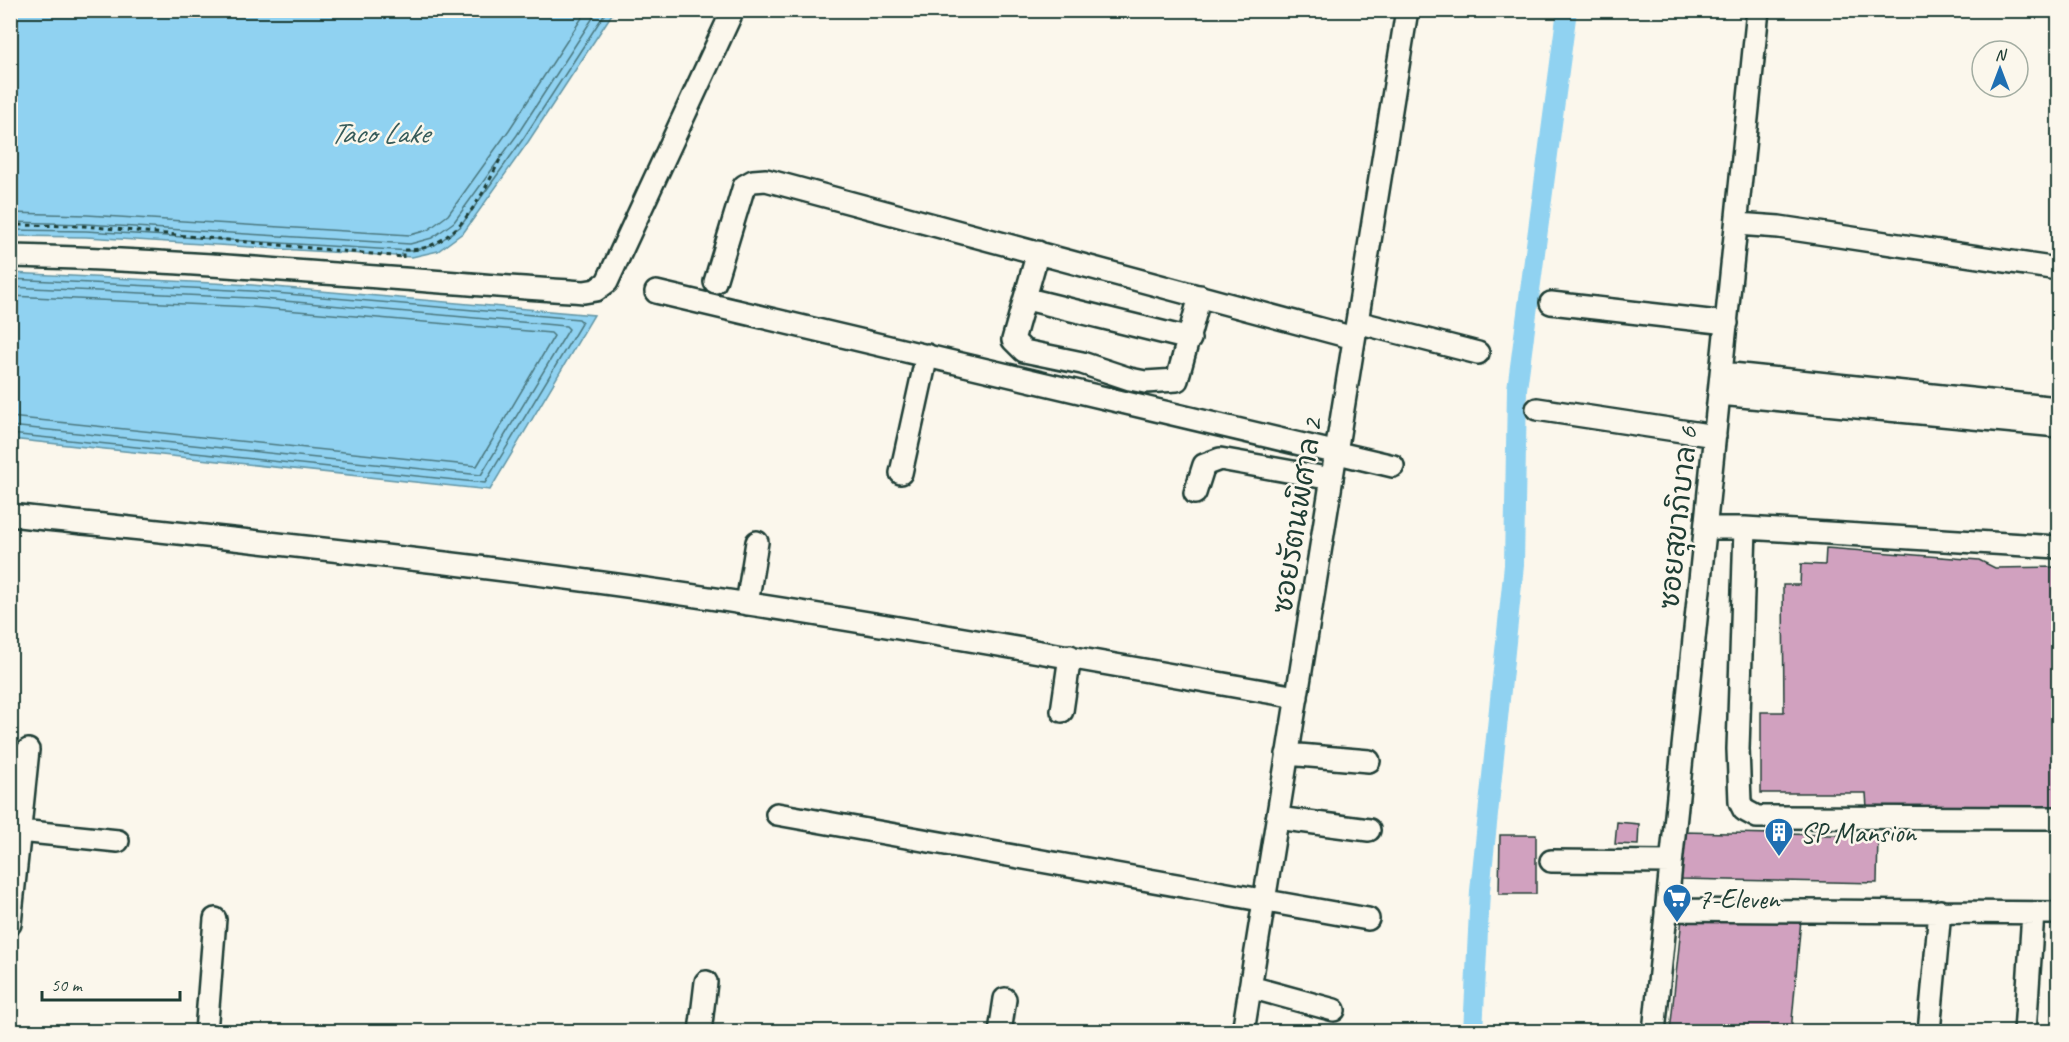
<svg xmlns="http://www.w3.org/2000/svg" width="2069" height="1042" font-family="Caveat,'Playpen Sans Thai',sans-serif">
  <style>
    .water { fill: #90d2f1; stroke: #6396a5; stroke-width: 1.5 }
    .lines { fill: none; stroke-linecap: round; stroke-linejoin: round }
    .shore { stroke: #4c7980; stroke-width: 1.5 }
    .canal { stroke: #90d2f1; stroke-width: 20 }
    .building { fill: #d1a1bf; stroke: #1f3d34; stroke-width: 1.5 }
    .minor-casing { stroke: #1f3d34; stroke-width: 26 }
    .path { stroke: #1f3d34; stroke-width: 3; stroke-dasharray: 4.5 4.5; stroke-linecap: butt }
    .minor { stroke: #fbf7ec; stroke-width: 21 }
    .labels { text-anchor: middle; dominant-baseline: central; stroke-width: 5; stroke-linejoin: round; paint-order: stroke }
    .street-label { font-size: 28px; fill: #1f3d34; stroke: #fbf7ec }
    .poi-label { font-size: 28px; fill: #1f3d34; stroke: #fbf7ec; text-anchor: start }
    .water-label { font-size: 30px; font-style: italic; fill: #365b5a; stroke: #fbf7ec }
  </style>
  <rect width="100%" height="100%" fill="#fbf7ec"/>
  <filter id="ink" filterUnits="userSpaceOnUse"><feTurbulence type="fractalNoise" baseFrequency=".0167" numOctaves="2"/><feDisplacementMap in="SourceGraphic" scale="12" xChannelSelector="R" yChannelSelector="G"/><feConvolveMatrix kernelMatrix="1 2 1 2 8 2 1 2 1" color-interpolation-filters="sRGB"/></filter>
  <g filter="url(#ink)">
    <path class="water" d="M11 10H614V11L528 142 464 232 438 251 412 257 86 237 11 236Z
      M11 273 252 285 594 315 490 490 11 439Z"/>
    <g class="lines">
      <path class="shore" d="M10 213 87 215 410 235 428 230 448 215 509 130 587 10
        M10 222 86 224 410 244 432 238 454 222 517 135 598 10
        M10 230 86 231 411 251 435 245 460 227 523 139 607 10
        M10 279 252 291 579 319 582 322 485 483 10 434
        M10 287 251 298 566 326 569 329 481 475 10 426
        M10 296 251 307 551 333 554 336 477 466 10 417"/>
      <path class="canal" d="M1473 1032 1480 891 1514 565 1517 389 1567 10"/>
    </g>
    <path class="building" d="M1826 548 1979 560 1995 568 2058 567V806L1867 808 1866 793H1761V712H1784L1783 585H1800L1801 564 1825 565Z
      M1617 822 1639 824 1638 845 1615 844Z
      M1682 832 1878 836 1877 883 1681 879Z
      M1500 835H1536V894H1499Z
      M1682 918 1801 919 1791 1032H1670Z"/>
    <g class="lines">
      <g class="minor-casing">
        <path id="minor" d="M1737 224 1779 227 2058 269
          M1038 252 1013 340 1024 351 1082 363 1130 379 1145 382 1177 380 1200 296
          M10 256C202 260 393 280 584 292L596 290 607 282 733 10
          M715 282 744 186 753 181 766 180 1354 338
          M656 292 1393 466
          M1027 299 1190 339
          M1551 303 1727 323
          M1357 322 1478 353
          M1722 373 2058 408
          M1720 394 2058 426
          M1537 409 1715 436
          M901 473 927 355
          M1195 493 1204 465 1220 459 1332 479
          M10 515C257 542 504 566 749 604 932 632 1114 665 1297 697
          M1706 528H1745L2058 547
          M1745 528 1738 749 1740 802 1744 810 1757 817 2058 818
          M747 604 757 542
          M1062 711 1070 656
          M1287 754 1369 761
          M777 814 1368 919
          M1277 818 1369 830
          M20 831 118 841
          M1551 861 1671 862
          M1666 910 2058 913
          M10 924 28 750
          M1250 987 1334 1010
          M206 1032 215 919
          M700 1032 706 982
          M1000 1032 1005 999
          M1243 1032 1407 10
          M1654 1032 1758 10
          M1929 1032 1940 911
          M2025 1032 2033 913"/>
      </g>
      <path class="path" d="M10 225 84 226 403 257
        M403 258V250C455 253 483 195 502 155"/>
      <use href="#minor" class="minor"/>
    </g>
  </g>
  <defs>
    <g id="building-pin" transform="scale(1.5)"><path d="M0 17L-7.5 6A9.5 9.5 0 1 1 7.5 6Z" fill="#1f6fb2" stroke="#fbf7ec"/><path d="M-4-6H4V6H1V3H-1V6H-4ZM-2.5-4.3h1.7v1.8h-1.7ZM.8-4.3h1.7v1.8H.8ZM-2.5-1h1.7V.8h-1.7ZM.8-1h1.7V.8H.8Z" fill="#fff"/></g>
    <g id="supermarket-pin" transform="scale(1.5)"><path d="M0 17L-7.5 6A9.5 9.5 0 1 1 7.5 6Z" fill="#1f6fb2" stroke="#fbf7ec"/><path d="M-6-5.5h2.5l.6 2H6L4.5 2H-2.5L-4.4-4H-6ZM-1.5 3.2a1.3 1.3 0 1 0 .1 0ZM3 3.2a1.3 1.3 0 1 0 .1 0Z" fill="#fff"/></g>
  </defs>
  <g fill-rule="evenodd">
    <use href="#building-pin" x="1779" y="832"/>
    <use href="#supermarket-pin" x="1677" y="898"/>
  </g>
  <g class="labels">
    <g class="street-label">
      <text transform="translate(1297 516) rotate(-81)">ซอยรัตนพิศาล 2</text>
      <text transform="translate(1678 518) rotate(-84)">ซอยสุขาภิบาล 6</text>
    </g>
    <g class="poi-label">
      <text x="1800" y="832">SP Mansion</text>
      <text x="1698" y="898">7-Eleven</text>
    </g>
    <g class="water-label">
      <text x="379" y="133">Taco Lake</text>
    </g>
  </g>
  <rect width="2069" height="1042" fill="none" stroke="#fbf7ec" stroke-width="36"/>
  <rect x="18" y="18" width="2033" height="1006" fill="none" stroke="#1f3d34" stroke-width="2" filter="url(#ink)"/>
  <g transform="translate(2000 69)"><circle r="28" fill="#fbf7ec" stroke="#a3ada2" stroke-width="1.5"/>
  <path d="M0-4.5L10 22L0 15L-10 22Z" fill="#1f6fb2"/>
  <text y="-9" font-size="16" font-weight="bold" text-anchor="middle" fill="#1f3d34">N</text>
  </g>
  <path d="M42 991v9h138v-9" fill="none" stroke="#1f3d34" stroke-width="3"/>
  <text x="51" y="991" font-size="18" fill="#1f3d34" stroke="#fbf7ec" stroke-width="4.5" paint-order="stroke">50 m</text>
</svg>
